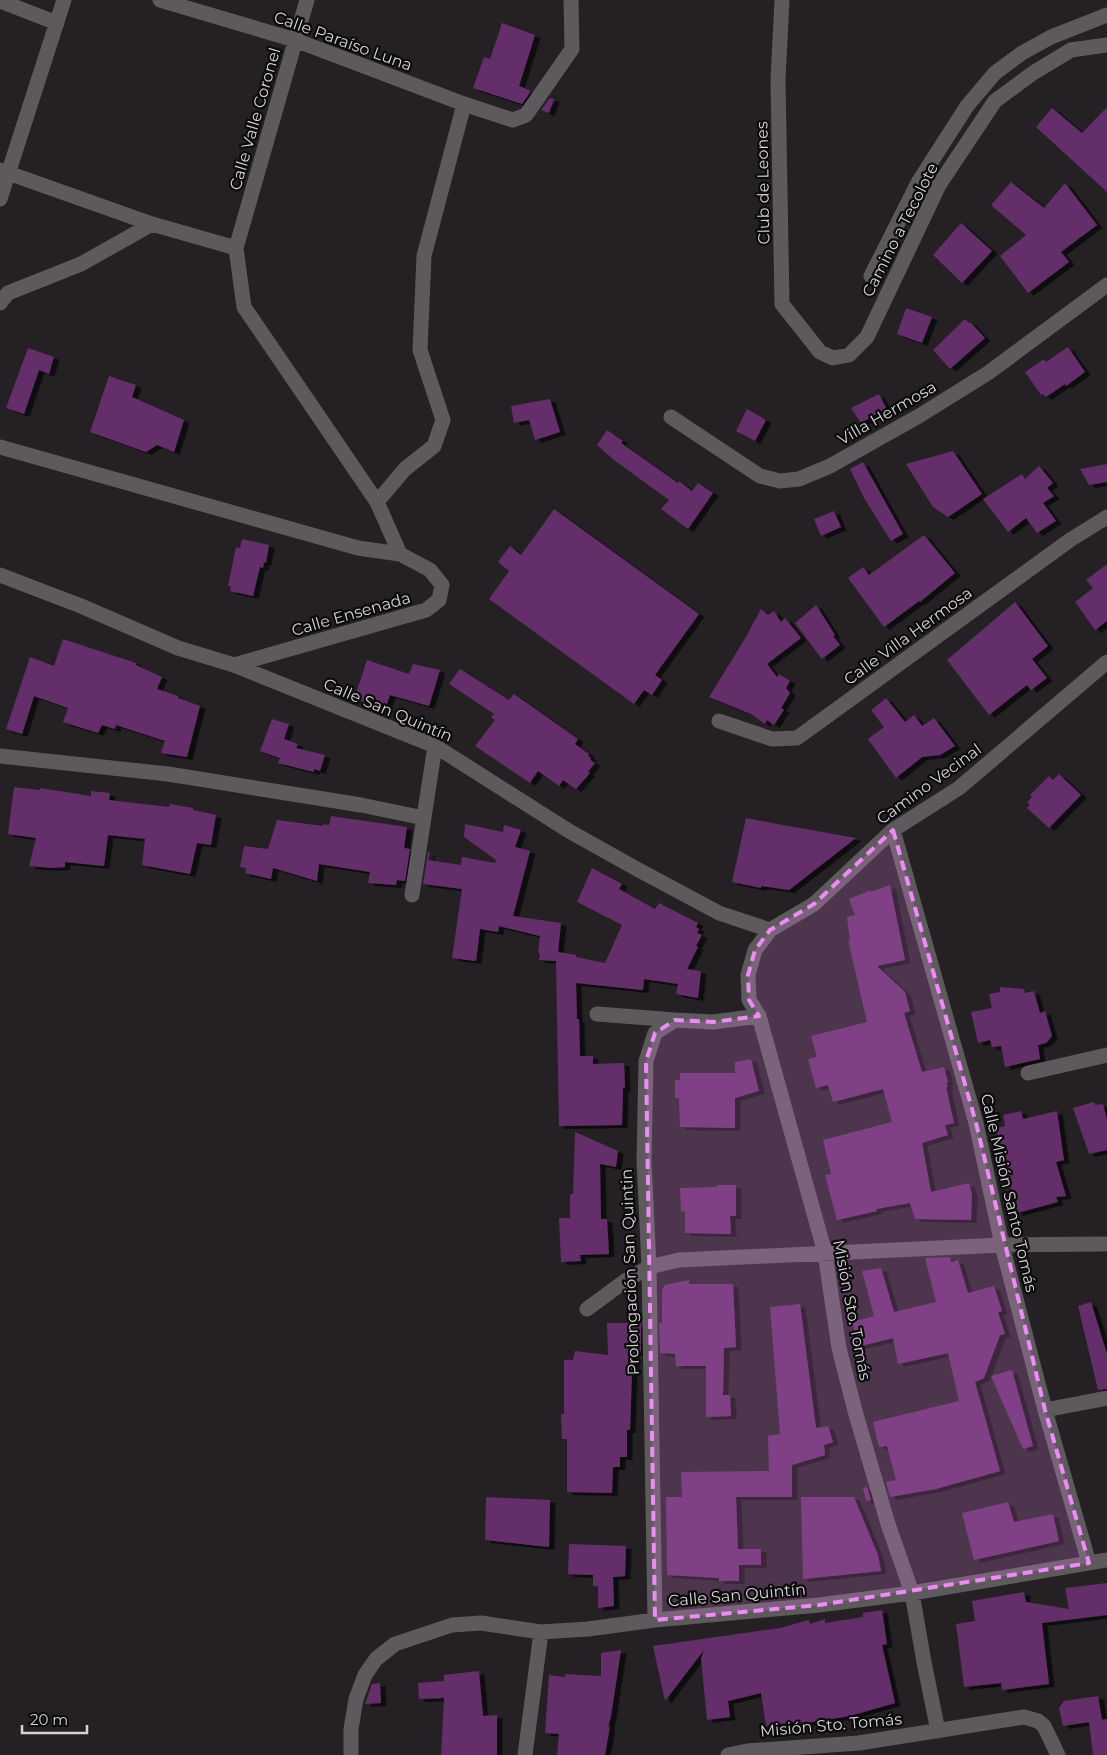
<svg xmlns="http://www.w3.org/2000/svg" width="1107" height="1755" font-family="Montserrat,sans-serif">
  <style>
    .building { fill: #642e69; filter: url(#shadow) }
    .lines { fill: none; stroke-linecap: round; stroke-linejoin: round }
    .minor { stroke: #5d595d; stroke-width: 15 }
    .marked { fill: #ef8bf7; fill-opacity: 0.2; stroke: #ef8bf7; stroke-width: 4; stroke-dasharray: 10 6; stroke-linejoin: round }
    .labels { text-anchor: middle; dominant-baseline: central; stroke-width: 4.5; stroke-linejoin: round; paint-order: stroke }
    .street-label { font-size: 16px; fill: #d5d3d5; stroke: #0c0b0c }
  </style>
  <defs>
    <filter id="shadow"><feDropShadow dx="5.5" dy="3" stdDeviation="0" flood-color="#0009"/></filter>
  </defs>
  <rect width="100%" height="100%" fill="#242024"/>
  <path class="building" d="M502 23 535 35 519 86 531 91 522 104 473 88 484 57 490 59Z
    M550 98 554 99 549 113 541 110Z
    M1107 107V192L1036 127 1052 108 1082 133Z
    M1011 182 1044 208 1065 183 1097 225 1061 252 1069 262 1028 293 1000 256 1026 235 991 205Z
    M961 223 992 251 962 283 933 255Z
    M906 308 932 317 922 343 897 334Z
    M965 319 969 323 970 322 985 338 950 369 933 350Z
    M1068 347 1085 372 1066 386 1065 384 1046 397 1043 394 1041 395 1025 372 1044 359 1046 362Z
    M28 348 54 357 49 374 39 370 24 414 6 408Z
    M109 376 136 385 132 397 184 420 174 452 157 445 146 452 90 432Z
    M879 394 886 408 861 423 851 408Z
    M550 399 560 432 535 440 529 420 514 423 511 406Z
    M747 409 766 420 755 441 736 431Z
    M607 430 623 441 621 443 678 483 679 481 692 491 698 483 713 493 688 529 661 509 669 500 614 460 597 445Z
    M953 451 982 494 948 517 933 507 906 464Z
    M863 462 903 534 891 541 864 498 850 469Z
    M1107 464V482L1089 485 1080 469Z
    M1039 466 1053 483 1047 488 1054 496 1043 503 1056 521 1037 533 1026 518 1008 532 983 499 1022 474 1025 479Z
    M554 509 699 614 655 675 662 680 652 695 644 690 634 704 489 599 509 571 498 562 510 546 521 555Z
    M834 511 841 527 821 536 814 519Z
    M924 535 955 573 920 602 919 601 884 627 848 578 863 567 869 575Z
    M242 539 269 545 266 563 264 562 263 568 260 567 253 596 230 591 231 586H228L236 547 240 548Z
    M1107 564V621L1095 630 1075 602 1093 588 1086 580Z
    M1015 602 1048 646 1032 659 1047 678 1031 690 1027 685 989 715 947 660Z
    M816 605 835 635 833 636 840 645 822 659 795 623Z
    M761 609 768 615 774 611 781 622 785 618 801 638 767 664 777 677 779 674 790 681 786 688 790 693 781 708 784 710 774 725 767 720 765 724 751 714 709 697 746 637Z
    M63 639 136 663V665L162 677 157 689 178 696V698L200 706 187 757 161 753 165 741 116 725 115 729 102 725 98 733 63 722 68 708 34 696 22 734 6 729 30 657 54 666Z
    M367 660 409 674 413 664 440 670 429 706 390 695 385 710 354 699Z
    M460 669 509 700 514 694 578 739 575 744 589 754 588 756 591 758 590 760 595 763 588 772 590 773 576 789 563 780 559 786 538 771 530 783 475 746 495 720 491 717 494 714 449 684Z
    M886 698 905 722 914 715 922 726 934 718 955 746 940 755 922 757 896 778 868 739 884 727 871 710Z
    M272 719 289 724 284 739 298 744 296 748 325 755 320 771 314 769V772L278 763 280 758 260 751Z
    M1059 774 1081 795 1049 828 1027 808 1030 805 1027 802 1032 797 1030 795 1049 776 1053 780Z
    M14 787 40 790V788L91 796V791L110 793 109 800 169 807 170 804 193 808V810L216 815 211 845 197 843 190 874 142 865 145 839 108 835 104 866 65 862V867L52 868 29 866 36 838 8 834Z
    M331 816 407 827 404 848 410 849 405 881 397 880 396 885 368 883 370 872 319 864 317 881 273 868 271 879 245 873 246 868 240 867 244 846 268 849 277 820 323 826V824L329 825Z
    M746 818 772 823 856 838 789 890 761 886V888L732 882Z
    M465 824 503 832 504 825 521 830 515 847 530 851 513 916 561 923 558 952 576 955V957L605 963 622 925 577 902 592 868 622 884 619 889 655 909 659 903 698 923 696 927 699 929 697 933 702 935 696 946 698 947 687 969 701 971 698 998 676 994 678 984 644 979 643 990 576 983 577 1019H579L580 1056H593V1064L624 1063 625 1088H623L622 1125 559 1126 556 961 539 960 540 954 538 953 540 936 499 926 498 932 480 929 476 961 452 958 462 889 423 884 428 852H430L428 860 461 865 462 857 495 863 496 860 464 837Z
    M890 885 905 960 877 966 905 992 910 1011 904 1013 922 1072 944 1067 948 1082 946 1083 948 1087H946L954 1123 945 1125 948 1135 922 1143 931 1192 969 1183 972 1194 971 1220 915 1219 910 1203 876 1209 877 1211 837 1220 825 1175 831 1174 823 1140 892 1122 883 1089 833 1102 828 1085 816 1088 808 1059 817 1057 811 1036 867 1022 848 940 850 942 847 917 855 915 849 899 871 890V892Z
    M1000 987 1024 989 1025 993 1034 991 1040 1013 1045 1011 1052 1036 1046 1043 1038 1045 1040 1059 1005 1067 1001 1046 992 1047 990 1040 978 1043 971 1012 992 1008 989 994 1000 992Z
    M751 1059 759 1091 735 1098V1128L680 1127 679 1098H675V1080H680V1073H735V1062Z
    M1094 1102 1095 1105 1103 1104 1107 1120V1150L1089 1154 1073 1108Z
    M1021 1111 1023 1119 1057 1111 1064 1160 1056 1162 1066 1196 1056 1197 1058 1202 1017 1213 996 1128 1005 1126 1003 1115Z
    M575 1132 618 1151 616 1167 600 1164 601 1219H607L609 1254 580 1255 581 1261 561 1262 559 1218H570V1194H573Z
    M717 1185H736V1216H730L731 1234 685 1233V1211L681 1212 680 1188 717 1187Z
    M950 1257 951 1262 958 1260 968 1293 994 1286 1002 1311 998 1312 1005 1334 1000 1335 984 1378 975 1382 1000 1471 936 1489 890 1497 886 1482 896 1480 887 1446 879 1447 873 1422 959 1401 948 1353 898 1364 893 1338 857 1347 853 1322 874 1316 862 1271 881 1268 894 1312 936 1302 925 1258Z
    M689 1280V1284H733L736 1347 724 1348 723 1395H730L731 1416 706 1417V1366H676L675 1354 660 1353 659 1323H662V1290L665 1285Z
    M1091 1302 1107 1354V1389L1098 1390 1078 1306Z
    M800 1304 816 1428 828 1426 833 1442 824 1445 825 1455 792 1465V1497H736L738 1549H761V1565H739V1581H719V1578L667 1575 666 1497H682L681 1472 769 1471 768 1436 780 1434 770 1307Z
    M607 1323H641V1353H634L633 1373H632L630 1430H627V1457H620V1467H613L612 1493 567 1492V1439H562L561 1414H564V1360H573L575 1351 608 1355Z
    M1012 1370 1033 1446 1023 1449 991 1376Z
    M867 1487 871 1500 866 1501 863 1488Z
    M486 1497 550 1500 549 1547 485 1540Z
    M801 1497H854L878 1555 881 1571 803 1579Z
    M1008 1502 1014 1522 1053 1514 1059 1541 974 1560 962 1513Z
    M569 1544 626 1546 625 1576 613 1577 614 1606 598 1608V1586H593V1575L568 1574Z
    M1107 1583V1615L1042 1623 1049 1684 1002 1690 1001 1683 964 1687 956 1624 975 1621 972 1601 1024 1592 1026 1602 1069 1609 1065 1588Z
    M882 1610 887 1644 882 1645 895 1703 850 1716 793 1725V1722L766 1726 761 1693 728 1701 730 1717 707 1720 701 1659 704 1650 665 1701 653 1646 780 1628 809 1620 810 1624 825 1619V1623L863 1617V1613Z
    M621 1650 611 1716 608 1728 610 1726 605 1755H557L559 1734 545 1733 549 1675 565 1677V1674L601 1676V1653Z
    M479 1671 483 1716 497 1715V1755H441L444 1698 419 1699 418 1683 444 1681V1675Z
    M380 1683 381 1703 365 1704 372 1684Z
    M1098 1696 1102 1720 1063 1726 1059 1708 1064 1701Z
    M1107 1719V1755H1093L1089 1722Z"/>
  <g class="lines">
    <path class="minor" d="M160 0 295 40 464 104 513 120 526 115 572 49 571 0
      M307 0 236 248 244 307 377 502 400 554
      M782 0 778 80 782 304 820 352 833 358 849 355 867 337 939 185 995 101 1033 73 1071 50 1107 45
      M0 1 57 23
      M0 170 152 224 236 248
      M0 199 64 0
      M871 276 919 181 967 106 995 73 1022 53 1051 37 1107 15
      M0 303 8 293 81 264 152 224
      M671 417 760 476 780 481 799 479 830 466 919 416 988 373 1107 285
      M0 447 358 548 400 554 430 570 442 585 439 600 426 610 234 665
      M377 502 405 469 434 446 443 420 420 350 424 256 464 104
      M0 575 81 606 178 648 234 665 435 746 569 831 635 868 719 913 770 930
      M719 721 772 739 797 738 1070 540 1107 517
      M0 756 168 774 361 805 424 818
      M893 830 976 1123 1002 1245 1045 1410 1089 1563
      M412 895 435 746
      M597 1014 675 1020
      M1028 1073 1107 1055
      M587 1309 625 1281 649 1267 679 1260 1002 1245 1107 1244
      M1045 1410 1107 1398
      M655 1620 649 1267 644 1161 646 1061 655 1033 675 1020 713 1022 759 1016
      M938 1731 924 1662 912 1593 888 1524 855 1411 839 1348 825 1253 759 1016 749 1000 748 975 755 950 770 930 814 904 893 830 959 788 1107 662
      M351 1755V1729L356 1699 365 1675 376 1659 395 1644 452 1625 481 1623 541 1632 588 1629 655 1620 819 1605 912 1593 1107 1560
      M525 1755 541 1632
      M728 1755 747 1751 859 1743 1024 1717 1038 1721 1044 1726 1058 1755"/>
  </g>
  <path class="marked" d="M893 830 976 1123 1045 1410 1089 1563 819 1605 655 1620 646 1061 655 1033 675 1020 713 1022 759 1016 749 1000 748 975 755 950 770 930 814 904Z"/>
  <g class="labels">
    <g class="street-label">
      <text transform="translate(343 41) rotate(20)">Calle Paraíso Luna</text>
      <text transform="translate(255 119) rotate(-74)">Calle Valle Coronel</text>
      <text transform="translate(763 183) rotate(-91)">Club de Leones</text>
      <text transform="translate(900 230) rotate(-63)">Camino a Tecolote</text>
      <text transform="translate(887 413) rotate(-30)">Villa Hermosa</text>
      <text transform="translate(351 614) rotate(-16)">Calle Ensenada</text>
      <text transform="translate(908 636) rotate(-36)">Calle Villa Hermosa</text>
      <text transform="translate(388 710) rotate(23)">Calle San Quintín</text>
      <text transform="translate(929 784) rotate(-36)">Camino Vecinal</text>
      <text transform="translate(1009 1193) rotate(77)">Calle Misión Santo Tomás</text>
      <text transform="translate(630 1272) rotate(-92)">Prolongación San Quintin</text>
      <text transform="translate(852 1310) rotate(79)">Misión Sto. Tomás</text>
      <text transform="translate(737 1595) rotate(-5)">Calle San Quintín</text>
      <text transform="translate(831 1725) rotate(-5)">Misión Sto. Tomás</text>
    </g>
  </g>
  <path d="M22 1725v8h65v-8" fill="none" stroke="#d5d3d5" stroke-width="2.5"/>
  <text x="30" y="1725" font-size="15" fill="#d5d3d5" stroke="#0c0b0c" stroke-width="4" paint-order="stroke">20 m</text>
</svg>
